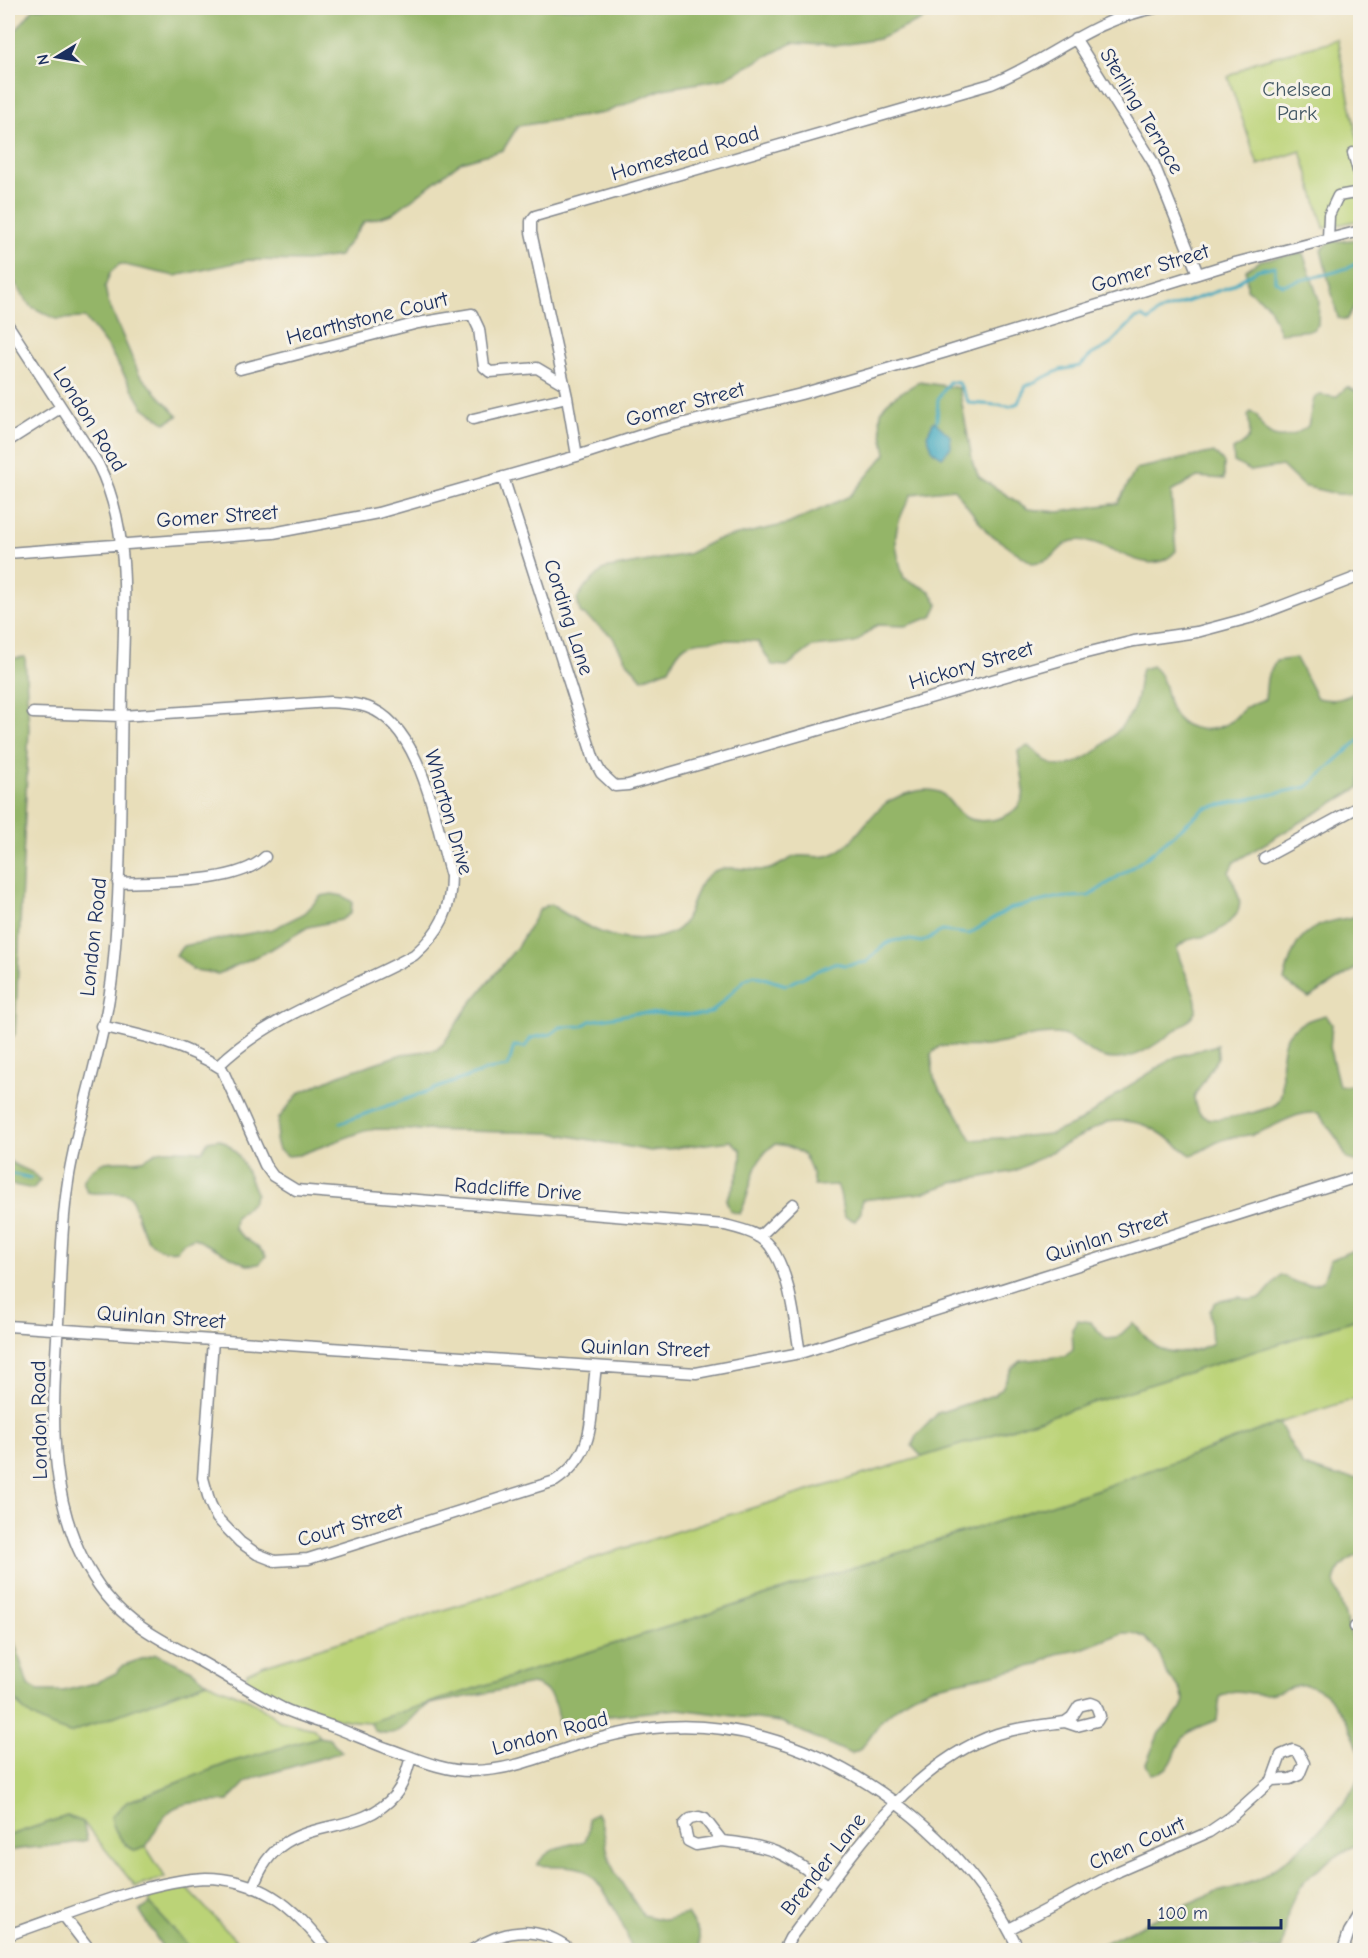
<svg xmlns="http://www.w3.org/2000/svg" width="1368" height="1958" font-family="'Comic Neue',sans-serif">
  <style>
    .green { fill: #bbd377; stroke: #6b816a; stroke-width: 1.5 }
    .forest { fill: #94b568; stroke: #587263; stroke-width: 1.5 }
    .water { fill: #3fa8bf; stroke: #2d6c8e; stroke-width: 1.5 }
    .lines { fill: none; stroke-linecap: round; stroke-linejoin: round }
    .stream { stroke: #3fa8bf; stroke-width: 3 }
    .minor-casing { stroke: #82868c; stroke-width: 13 }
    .minor { stroke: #fff; stroke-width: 10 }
    .labels { text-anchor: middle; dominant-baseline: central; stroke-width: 6; stroke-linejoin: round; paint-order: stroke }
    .park-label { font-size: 21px; fill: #435864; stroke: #f7f3e8 }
    .street-label { font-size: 21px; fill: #1b2f5e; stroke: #f7f3e8 }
  </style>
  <rect width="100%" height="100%" fill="#f7f3e8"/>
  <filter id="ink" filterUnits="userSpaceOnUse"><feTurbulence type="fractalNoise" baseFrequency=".0167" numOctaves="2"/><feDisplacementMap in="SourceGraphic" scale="12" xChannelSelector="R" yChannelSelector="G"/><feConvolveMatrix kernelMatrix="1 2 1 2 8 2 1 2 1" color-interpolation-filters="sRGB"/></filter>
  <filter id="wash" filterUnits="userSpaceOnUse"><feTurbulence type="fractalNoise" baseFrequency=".008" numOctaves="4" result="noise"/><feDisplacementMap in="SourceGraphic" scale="24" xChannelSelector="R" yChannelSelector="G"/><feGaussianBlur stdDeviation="1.35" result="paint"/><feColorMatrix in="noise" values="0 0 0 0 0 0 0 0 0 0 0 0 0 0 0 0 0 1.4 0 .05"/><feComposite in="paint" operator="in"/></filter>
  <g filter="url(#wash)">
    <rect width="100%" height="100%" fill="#e8deba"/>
    <path class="green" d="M1337 39 1360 152V220L1324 228 1301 151 1258 165 1228 77 1255 62Z
      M1360 1318V1397L1279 1423 1099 1489 370 1722C326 1721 284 1704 246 1680L247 1673 262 1666 498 1593 539 1576 712 1520 922 1457Z
      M207 1682 250 1700 280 1721 314 1729 319 1737 231 1762 127 1802 111 1817 126 1845 135 1851 146 1847 165 1877 136 1887 83 1822 67 1816 8 1836V1751L12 1749 8 1743V1685L20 1707 69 1733Z
      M176 1885 185 1886 245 1950H192L150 1904 149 1896Z"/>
    <path class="forest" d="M34 8H939L935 14 879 39 835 46 792 43 723 79 663 89 604 113 518 126 503 150 461 162 392 214 364 222 339 256 306 261 248 260 175 276 120 264 110 273 105 287 108 302 139 374 178 416 165 423 143 407 109 349 85 318 56 319 30 306 8 272V46L9 39Z
      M1359 239 1360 298 1346 320 1338 318 1321 250 1330 242Z
      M1303 253 1319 300 1318 325 1312 330 1280 333 1268 305 1247 289 1246 270 1261 260Z
      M919 382 959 388 973 464 979 477 1028 509 1059 512 1118 503 1136 469 1214 452 1224 463V479L1197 477 1171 492 1176 551C1146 585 1108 534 1072 541 1062 543 1056 557 1046 560 1042 562 1036 562 1032 563L988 533 954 489 912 494C892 529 892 540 904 578L930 591 938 604 932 617 905 626 877 625 855 643 812 647 787 666 772 665 758 642C746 639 697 639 686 645 678 650 673 660 669 669L642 679 625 659 612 636 580 612 577 599 584 588 604 569 688 554 715 540 788 524 850 496 886 454C876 404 875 408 919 382Z
      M1347 387 1360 393V494H1337L1303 486 1282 466 1251 471 1234 462 1233 450C1253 439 1251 436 1248 415L1251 412 1257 415C1266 443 1287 442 1308 426L1314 398 1320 395 1336 397Z
      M25 657 29 728 15 1034 8 1043V659Z
      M1296 658 1317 698C1335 702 1345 699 1360 690V787L1234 862 1229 872C1238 895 1249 907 1226 925 1220 930 1214 934 1206 936 1194 939 1186 938 1177 948 1179 965 1199 995 1196 1008 1194 1020 1181 1026 1172 1033 1149 1050 1121 1069 1093 1053 1080 1046 1070 1033 1053 1034 1029 1034 1009 1043 986 1046 971 1047 955 1046 940 1046L931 1054 934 1078 940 1090 955 1110 972 1140 1051 1134 1081 1121 1127 1087 1175 1057 1217 1045 1218 1057 1194 1097C1195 1105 1196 1112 1204 1117 1214 1123 1271 1111 1278 1102 1283 1094 1282 1085 1282 1075 1279 1036 1288 1024 1326 1015L1332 1024 1330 1050 1339 1086H1360V1163L1347 1159 1338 1140 1318 1113C1297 1110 1277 1126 1257 1133 1245 1137 1231 1136 1220 1141 1209 1145 1203 1152 1191 1155 1161 1134 1146 1116 1107 1122L1015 1171 956 1182 922 1193 862 1200 861 1212 855 1221 845 1217C840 1206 843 1196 837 1185L814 1186C811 1159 804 1148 775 1144 749 1161 753 1190 740 1214L730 1211 726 1200C736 1183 742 1169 741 1150L731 1141 651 1151 553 1133 376 1129 364 1131 299 1155 288 1156 279 1150 276 1140 279 1118 299 1093 339 1075 402 1054 436 1050 444 1043 467 1008 517 947 540 909 550 904C582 925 619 948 660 937 669 934 677 932 683 924 693 908 694 885 711 873 725 863 749 871 765 870 778 869 786 858 798 856 808 855 820 859 830 855 854 847 866 817 886 803 899 795 924 786 939 792 949 796 954 812 965 817 983 826 1017 819 1023 796 1026 784 1019 764 1018 751L1028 746C1038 752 1043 762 1054 765 1081 772 1122 732 1133 709 1140 695 1137 683 1142 669L1152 666C1164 675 1165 688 1169 703 1176 730 1208 736 1230 722 1235 719 1239 713 1244 709 1250 704 1258 702 1265 699L1267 678 1276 661Z
      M332 894 343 896 352 902 351 913 341 920 308 927 270 950 218 974 195 970H191H194L176 955 183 946 273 929 305 913 321 896Z
      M1360 905V966L1309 998 1284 981C1295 934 1307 924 1354 917Z
      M219 1139C240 1148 247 1173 256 1193L252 1203 235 1217 234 1228C243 1240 257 1243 266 1256L259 1264 247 1265 194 1238 184 1242 177 1250C143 1255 140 1222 131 1196 117 1189 102 1196 87 1192L83 1181C101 1153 115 1164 142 1160 148 1159 152 1153 159 1151 172 1148 188 1151 202 1151L208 1141Z
      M8 1159C17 1170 31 1167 40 1180L33 1189 8 1184Z
      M1351 1251 1360 1252V1318L922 1457 912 1446 916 1436 938 1413 994 1395 1002 1388 1012 1368 1021 1361 1065 1356 1073 1350 1072 1329 1078 1320 1090 1322 1106 1339 1117 1338 1133 1323C1140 1330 1148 1341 1157 1347 1172 1356 1198 1352 1212 1343L1210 1311 1216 1302 1239 1297 1249 1300 1261 1298 1281 1275C1297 1283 1306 1289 1323 1281L1330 1260Z
      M1279 1423 1303 1466 1336 1476 1360 1478V1555C1346 1559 1337 1568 1334 1582L1360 1662V1758C1356 1733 1330 1681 1300 1685 1288 1686 1276 1695 1264 1694 1245 1694 1237 1686 1220 1697L1217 1720C1208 1724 1195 1728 1187 1734 1170 1749 1180 1770 1151 1774L1146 1764 1159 1733 1181 1709 1184 1700 1180 1689 1166 1673 1159 1652 1144 1637 1133 1633H1122L1079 1650 1056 1654 1037 1665 932 1687 909 1697 881 1721 861 1749 851 1754 781 1722 679 1709 609 1716 588 1726 566 1731 557 1725C561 1707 550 1687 532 1684L430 1704C407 1714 408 1741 375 1731L370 1722 1099 1489Z
      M8 1622 28 1685 38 1691H63L95 1683 116 1673 124 1665 156 1654 192 1670 207 1682 70 1733C0 1712 7 1685 8 1622Z
      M319 1737 330 1739 342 1752 257 1777 246 1782 228 1801C175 1804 172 1798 146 1847L135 1851C122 1843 114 1832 111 1817L127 1802 231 1762Z
      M1360 1773V1843C1332 1857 1299 1877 1289 1909 1285 1922 1287 1937 1281 1950H1090C1128 1932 1167 1912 1206 1896 1224 1888 1244 1888 1262 1877 1293 1857 1351 1808 1360 1773Z
      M596 1812C607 1828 604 1848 612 1866 620 1883 633 1899 643 1915L665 1920 687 1914 699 1933 700 1950H632C626 1930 604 1881 584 1870 573 1864 550 1867 537 1865 548 1847 565 1846 585 1841L589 1830 588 1819Z
      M67 1816 83 1822 87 1840C61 1847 34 1846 8 1851V1836Z
      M150 1904 192 1950H164L140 1911Z"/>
    <path class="water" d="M934 421 950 436 951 447 942 457 933 451 927 435Z"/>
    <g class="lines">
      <path class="stream" d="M937 421 938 399 949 382 959 383 969 403 1010 406 1018 403 1026 386 1060 370 1080 366 1091 355 1108 346 1135 319 1142 317 1149 321 1158 312 1229 287 1257 270 1275 266V281L1283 285C1310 276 1334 276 1360 262
        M340 1123 487 1070 508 1067 514 1046 525 1047 531 1038 551 1034 560 1027 582 1026 590 1021 636 1013 703 1015 713 1011 744 980 754 975 786 985 834 963 845 965 867 962C886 940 894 936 922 942L942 931 969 934 1009 909 1055 898 1089 896 1146 858 1205 808 1307 787 1360 739
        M8 1173 31 1178"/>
    </g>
  </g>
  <g filter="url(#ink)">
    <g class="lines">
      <g class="minor-casing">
        <path id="minor" d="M1075 38 1153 162 1198 274
          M1353 153 1360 178
          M1328 239 1329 215 1338 196 1360 192
          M8 325 98 464C133 533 124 617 122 692 120 784 122 877 113 969 106 1038 81 1106 69 1175 62 1218 61 1263 59 1307 53 1405 41 1513 106 1595 130 1625 164 1641 196 1659 225 1675 253 1693 282 1708 299 1716 317 1721 334 1727 352 1734 368 1741 386 1748 413 1757 441 1771 471 1771 509 1771 541 1757 577 1745 602 1737 628 1731 653 1728 801 1711 958 1821 1019 1950
          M240 369 418 323 472 314 479 329 484 367 490 372 537 368 564 384
          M473 419 567 397
          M8 441 60 408
          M577 456 567 397 531 232V221L535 216 991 84C1050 60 1090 20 1155 8
          M503 477 594 760 601 773 615 786 628 785 1082 654 1134 641 1197 632 1253 617 1360 576
          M8 553 273 533 378 513 577 456 657 430 801 394 946 352 1227 265 1360 231
          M33 713 122 716 330 702C343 703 355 703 367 707 422 725 436 827 451 876 451 911 440 932 414 955 347 992 273 1012 218 1066
          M1264 858 1360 806
          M118 883C157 881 237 885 265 857
          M101 1026C141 1035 187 1045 222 1069L265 1165 273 1176 296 1190 725 1225C740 1229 760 1233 770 1246 791 1275 794 1320 800 1353
          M759 1237 793 1204
          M8 1326 696 1373 800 1353 1360 1176
          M213 1340 203 1478 210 1503 217 1518 240 1542 257 1554 275 1561 308 1559 555 1481C599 1452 589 1413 596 1367
          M1355 1627 1360 1625
          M1091 1703 1096 1705 1100 1716 1097 1721 1077 1726 1065 1722 1072 1717 1079 1706Z
          M1293 1750 1298 1752 1304 1763 1299 1775 1290 1779 1272 1780 1281 1755Z
          M699 1817 705 1819 722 1841 696 1845 688 1841 684 1825 690 1819Z
          M722 1841C776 1846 787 1855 829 1886
          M253 1888C280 1807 353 1844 395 1795 404 1784 407 1770 411 1757
          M64 1916 90 1950
          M1009 1929 1119 1871 1209 1832 1231 1817 1272 1780
          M8 1935C65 1916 147 1880 206 1878 228 1878 254 1885 272 1896 295 1910 312 1931 328 1950
          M472 1950C505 1928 539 1925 571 1950
          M784 1950 790 1938C845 1865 907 1764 997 1734 1019 1727 1042 1725 1065 1722
          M1343 1950 1349 1932 1360 1914"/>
      </g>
      <use href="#minor" class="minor"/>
    </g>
  </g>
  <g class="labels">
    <g class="park-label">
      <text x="1297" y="89">Chelsea<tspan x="1297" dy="24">Park</tspan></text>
    </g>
    <g class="street-label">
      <text transform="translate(1142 111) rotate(59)">Sterling Terrace</text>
      <text transform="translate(685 153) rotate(-16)">Homestead Road</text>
      <text transform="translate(1150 268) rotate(-17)">Gomer Street</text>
      <text transform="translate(367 318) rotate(-14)">Hearthstone Court</text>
      <text transform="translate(685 404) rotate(-15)">Gomer Street</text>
      <text transform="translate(90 419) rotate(58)">London Road</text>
      <text transform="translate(217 516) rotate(-4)">Gomer Street</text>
      <text transform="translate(569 617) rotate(72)">Cording Lane</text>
      <text transform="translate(971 665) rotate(-16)">Hickory Street</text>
      <text transform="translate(449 812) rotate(74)">Wharton Drive</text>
      <text transform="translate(93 937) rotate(-84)">London Road</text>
      <text transform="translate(518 1189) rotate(4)">Radcliffe Drive</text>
      <text transform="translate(1107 1236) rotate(-18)">Quinlan Street</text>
      <text transform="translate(161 1317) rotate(4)">Quinlan Street</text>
      <text transform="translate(645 1348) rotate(2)">Quinlan Street</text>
      <text transform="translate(39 1420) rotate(-91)">London Road</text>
      <text transform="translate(350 1525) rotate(-16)">Court Street</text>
      <text transform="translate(550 1733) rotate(-15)">London Road</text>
      <text transform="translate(1137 1843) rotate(-24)">Chen Court</text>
      <text transform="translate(823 1864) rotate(-52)">Brender Lane</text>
    </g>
  </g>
  <rect width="1368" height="1958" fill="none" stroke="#f7f3e8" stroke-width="30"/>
  <g transform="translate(57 57) rotate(259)" stroke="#f7f3e8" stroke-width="4.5" paint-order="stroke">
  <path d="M0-4.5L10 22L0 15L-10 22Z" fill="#1b2f5e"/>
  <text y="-9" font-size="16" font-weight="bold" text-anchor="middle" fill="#1b2f5e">N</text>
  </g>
  <path d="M1149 1919v9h132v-9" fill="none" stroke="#1b2f5e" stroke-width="3"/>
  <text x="1158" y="1919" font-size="18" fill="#1b2f5e" stroke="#f7f3e8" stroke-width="4.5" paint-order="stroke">100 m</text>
</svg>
